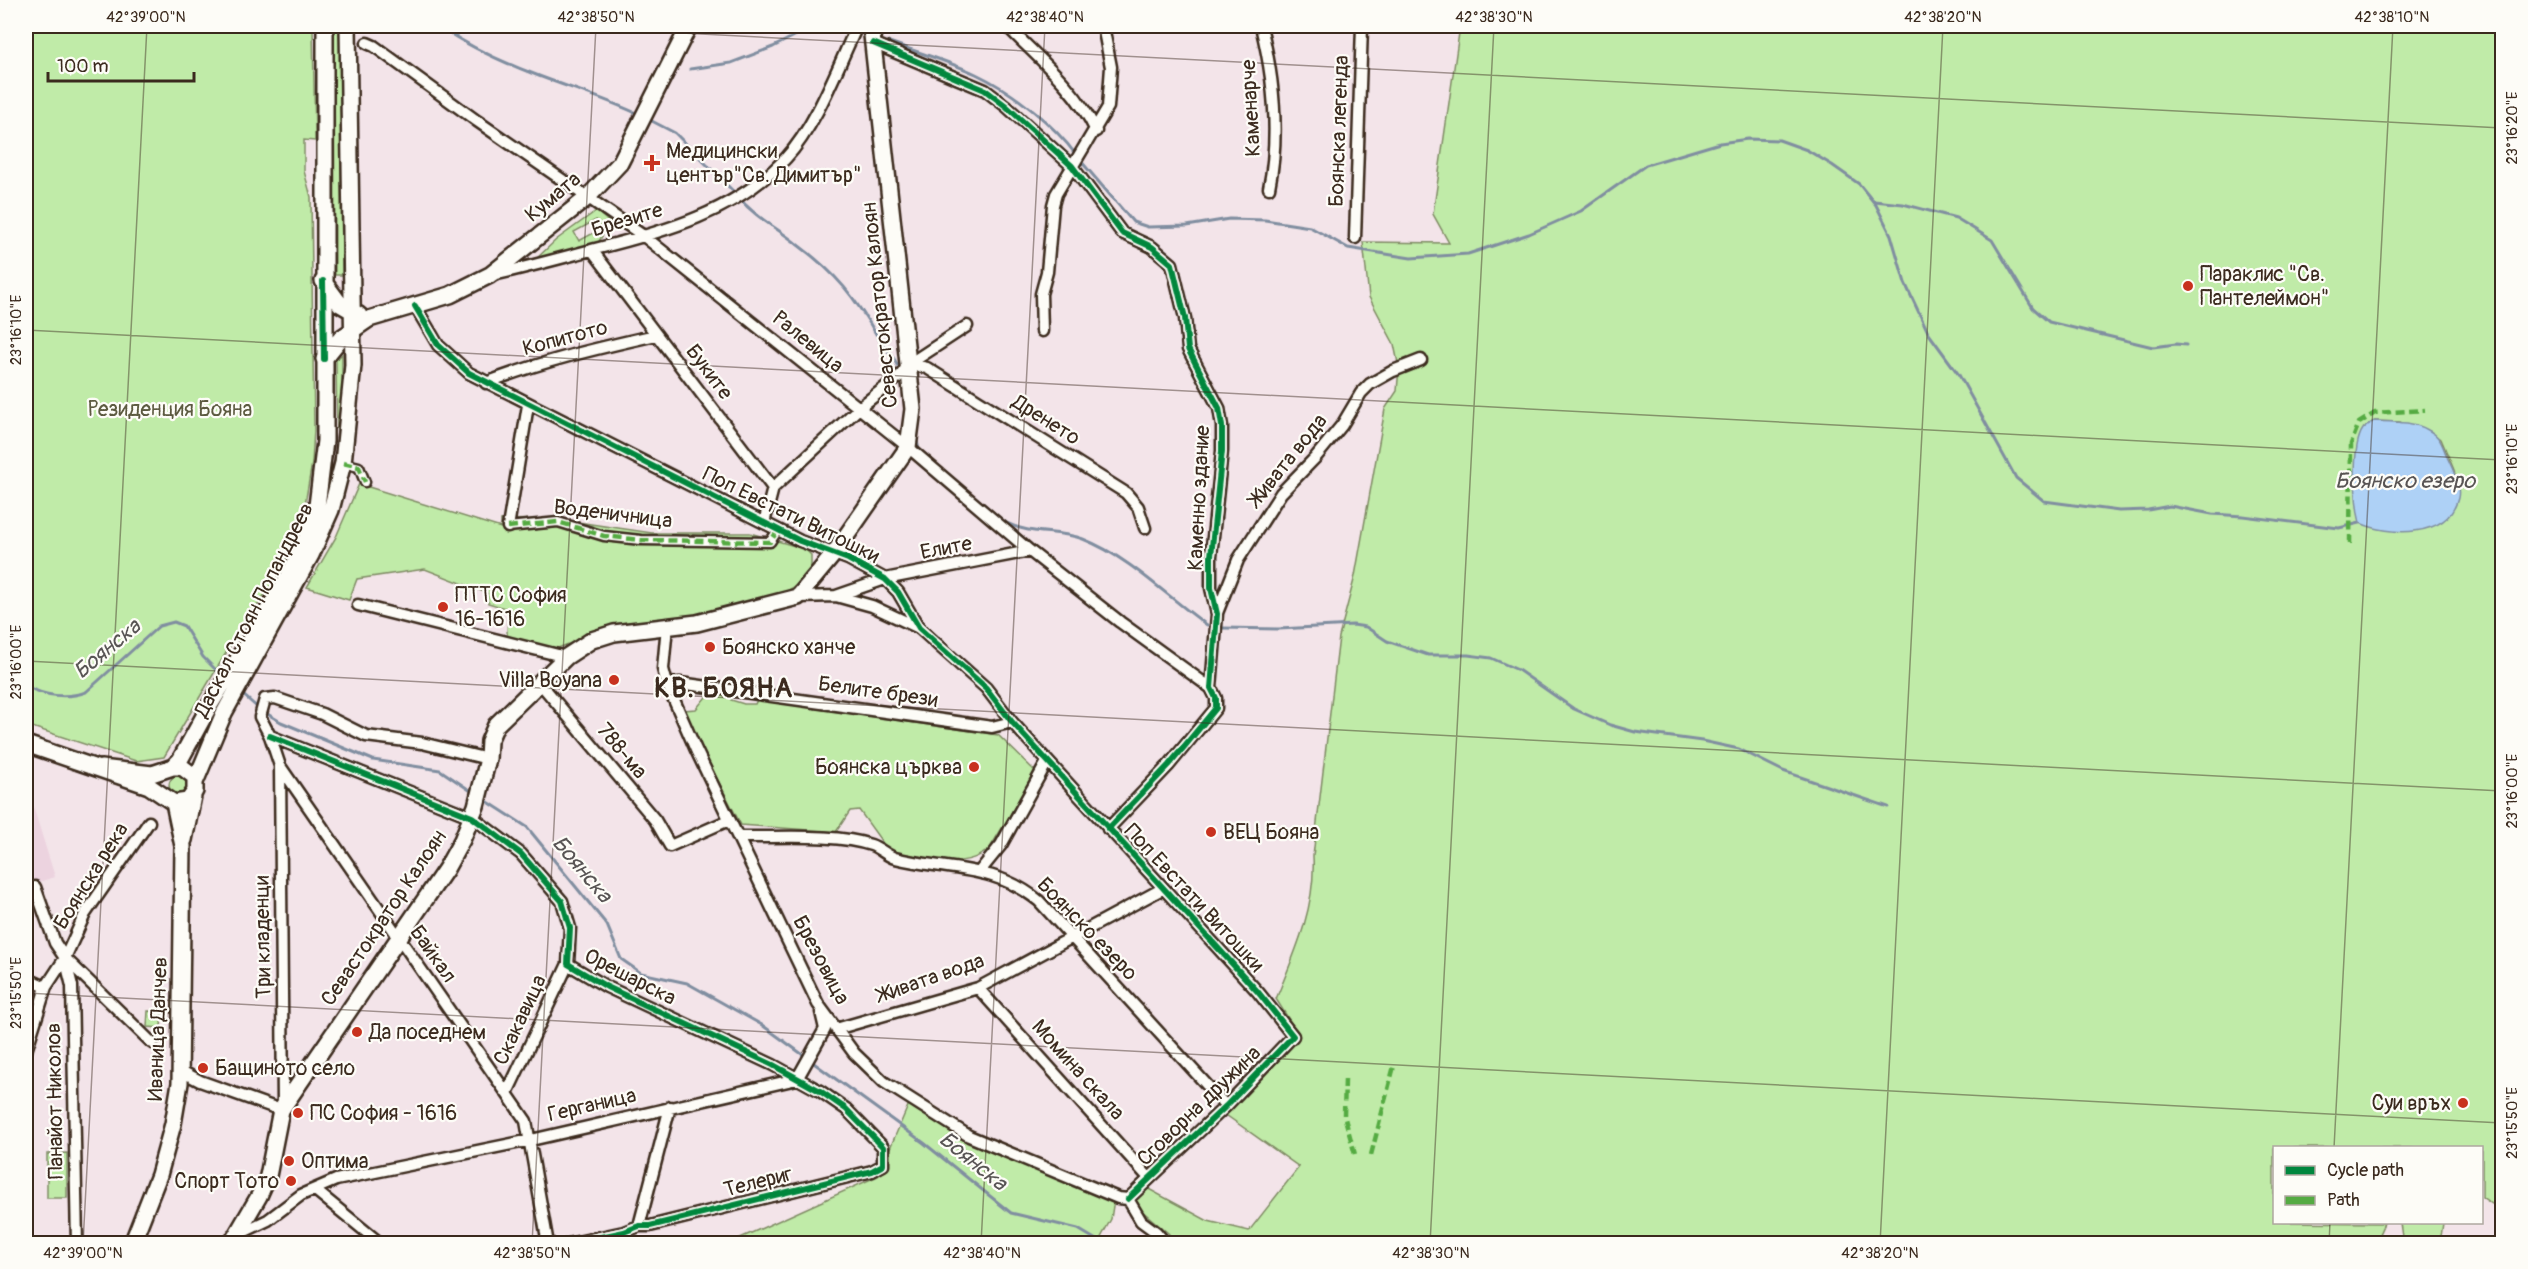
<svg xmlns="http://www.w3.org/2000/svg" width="2528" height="1269" font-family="Pangolin,sans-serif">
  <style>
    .built { fill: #ecd3df }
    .green { fill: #c0eba8; stroke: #7e8a63; stroke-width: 1.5; fill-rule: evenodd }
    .water { fill: #aed1f6; stroke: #808ea0; stroke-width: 1.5 }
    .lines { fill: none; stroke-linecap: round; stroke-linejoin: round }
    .stream { stroke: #808ea0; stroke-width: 3 }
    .pedestrian-casing { stroke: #3b2a1e; stroke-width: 13 }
    .minor-casing { stroke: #3b2a1e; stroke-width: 15 }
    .secondary-casing { stroke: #3b2a1e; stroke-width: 20 }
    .pedestrian { stroke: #fdfcf7; stroke-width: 8 }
    .minor { stroke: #fdfcf7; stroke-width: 10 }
    .secondary { stroke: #fdfcf7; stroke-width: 15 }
    .quiet { stroke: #55ab43; stroke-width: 4.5; stroke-dasharray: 9 4.5; stroke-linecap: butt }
    .cycleway-casing { stroke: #fdfcf7; stroke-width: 10 }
    .cycleway { stroke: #00873e; stroke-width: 6 }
    .ticks { fill: none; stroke: #3b2a1e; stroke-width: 1.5; stroke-opacity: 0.45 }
    .poi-dot { fill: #c8321e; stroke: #fdfcf7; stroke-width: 2 }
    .labels { text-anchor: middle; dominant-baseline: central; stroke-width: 4.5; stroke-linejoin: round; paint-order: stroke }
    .street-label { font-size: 21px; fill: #3b2a1e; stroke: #fdfcf7 }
    .poi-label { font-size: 21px; fill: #3b2a1e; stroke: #fdfcf7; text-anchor: start }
    .park-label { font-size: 21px; fill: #5c5a40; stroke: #fdfcf7 }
    .water-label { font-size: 22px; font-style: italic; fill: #585454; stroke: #fdfcf7 }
    .district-label { font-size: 27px; font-weight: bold; letter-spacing: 1.5px; fill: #3b2a1e; stroke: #fdfcf7 }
    .neatline { fill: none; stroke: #3b2a1e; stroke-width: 2 }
    .ticks-label { font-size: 15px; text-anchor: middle; fill: #3b2a1e }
  </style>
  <rect width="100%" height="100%" fill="#f3e4e9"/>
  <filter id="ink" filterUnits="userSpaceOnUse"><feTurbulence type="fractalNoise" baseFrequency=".0167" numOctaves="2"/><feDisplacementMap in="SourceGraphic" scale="12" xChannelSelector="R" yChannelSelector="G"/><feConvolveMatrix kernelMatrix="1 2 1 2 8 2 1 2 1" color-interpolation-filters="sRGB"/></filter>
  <g filter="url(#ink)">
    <path class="built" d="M26 758 35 761 27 787 55 877 26 886Z"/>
    <path class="green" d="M26 26H313L315 141 304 140V171L311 197 314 430 312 463 304 510 288 557 278 575 232 643 164 757 136 761 26 725Z
      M334 26H340L342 275H335Z
      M1460 26H2502L2501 876 2502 1202 2492 1204 2482 1197V1148H2274V1222L2384 1223 2375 1243 1171 1244 1169 1234 1134 1204 1145 1187 1208 1221 1249 1231 1299 1167 1223 1113 1294 1042 1295 1029 1276 999C1295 953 1316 907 1313 856L1339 637 1355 576 1385 409 1397 391 1399 368 1394 344 1369 297 1363 242 1449 243 1433 214ZM2375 421 2400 422 2441 439 2454 470 2456 481 2364 428Z
      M596 211 610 223 598 243 535 260 556 240ZM596 220 601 229 579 241 574 232Z
      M342 354V415L337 444 336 360Z
      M359 484 501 528V520L557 519 652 533H750L805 549 811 555V568L801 583 773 599 662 621 627 622 558 648 522 642 507 635 508 609 488 603 487 593 425 569 357 579 349 600 307 587 336 537Z
      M710 692 731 696V700L744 704H755L757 700 998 735 1036 772 990 848C965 872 921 858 890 853L859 810 850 811 836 832 741 825 692 730 684 710 696 709Z
      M169 785a9 9 0 1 1 18 0a9 9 0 1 1-18 0Z
      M148 1011 162 1012 161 1028 147 1027Z
      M911 1099 969 1135 1118 1198 1113 1206 1111 1219 1098 1243 727 1244 878 1176Z
      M67 1153V1198H47V1154Z
      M2400 1223H2443L2440 1243H2403Z"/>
    <path class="water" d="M2374 421C2392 422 2413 421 2428 430 2442 437 2442 446 2448 459 2453 469 2461 486 2458 498 2448 539 2389 536 2360 523 2355 503 2351 446 2363 429 2366 426 2371 423 2374 421Z"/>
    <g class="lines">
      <path class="stream" d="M439 26C469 47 504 63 539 76 573 89 607 99 640 115
        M889 42C917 52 948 61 976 74 1010 90 1054 124 1076 155
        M690 69 731 63 773 47 804 31 838 30
        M648 119 675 133 736 194
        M1080 160 1133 222 1148 227 1187 226 1229 219 1265 220 1310 227 1348 248 1411 258 1468 254 1529 234 1581 211 1646 165 1720 143 1748 139 1779 140 1807 150 1832 165 1859 184 1876 205 1891 235 1905 283 1929 334 1959 375 2016 478 2044 501 2119 511 2148 510 2170 506 2212 514 2243 516 2339 528 2360 523
        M740 199C756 218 779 229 798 245 837 274 855 297 879 339 884 348 894 355 897 365
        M1874 201 1903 204 1956 218 1992 240 2033 308 2049 322 2153 347 2176 344 2186 345
        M901 382 904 392
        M917 441 920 454
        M982 503C990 509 998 518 1007 523 1030 535 1059 530 1083 539 1131 558 1166 596 1207 625
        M1223 628 1279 629 1353 625 1366 627 1387 641 1428 655H1468L1491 658 1518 670 1574 709 1610 725 1635 732 1702 741 1739 749 1783 771 1888 807
        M26 686C44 696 66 699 86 692L159 626 174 622 184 626 203 657 223 677
        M241 693 259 709
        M264 712 281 722 373 760 440 770 474 793
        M482 798 527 827 607 925 621 959 641 973 687 983 762 1025 806 1057
        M811 1061 924 1143 1011 1213 1078 1229 1103 1244"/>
      <g class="pedestrian-casing">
        <path id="pedestrian" d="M343 463 359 467 365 482
          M508 527 558 522 604 536 641 540 770 542 778 530"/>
      </g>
      <g class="minor-casing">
        <path id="minor" d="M1007 26C1039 59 1076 88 1096 131
          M1261 26C1274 79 1280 134 1269 188
          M367 43 374 46 477 121 645 237 908 447 1031 552 1120 622 1211 688
          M873 43 985 90 1006 106 1072 166 1122 233 1152 247 1172 264 1185 318 1188 349 1219 408 1222 426V451L1211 556V588L1217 614 1211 688 1216 698V708L1169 765 1108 829
          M1355 238 1362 26
          M592 250 773 488 764 523
          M493 275C528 267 561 258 595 249 664 232 736 212 786 158 816 126 838 66 857 26
          M415 306 438 345 469 373 800 541 848 559 885 579 898 592 919 628 986 688 1012 722 1258 992 1293 1036 1226 1106 1128 1199
          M1042 331 1041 294 1047 272 1053 205 1056 194 1108 107 1111 67 1103 26
          M909 364 927 368 1126 493 1138 507 1145 528
          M486 383C542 361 598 348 656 335
          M773 488 859 408 901 375 909 364 967 326
          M508 527 528 405
          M836 596 885 579 1030 551
          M798 597 836 596 872 606 919 628
          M358 605 566 657
          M1217 613 1238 560 1281 493 1315 458 1342 425 1361 393 1370 384 1393 371 1421 360
          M667 626 663 669 667 684 696 750 818 1004 854 1053 884 1082 969 1136 1118 1198 1128 1199
          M540 683 655 820 670 846 729 820
          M667 684 680 683 992 727 1012 722
          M270 736 472 817 521 854 562 901 570 928 568 964 607 987 773 1065 820 1091 846 1109 883 1147V1165L872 1171 650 1226H639L624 1232 568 1244
          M488 759 422 743 366 736 322 714 275 698 265 699 260 717 270 736 280 766 526 1121 548 1244
          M280 766 283 1107
          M738 837C777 838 835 833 871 845 880 848 887 856 895 858 947 871 994 864 1039 901L1226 1106
          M980 871 1001 845 1047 762
          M35 887 55 943 65 958 152 1043
          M65 958 72 986 77 1244
          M26 978 46 987
          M978 988 1149 1178
          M836 1029 978 988 1162 889
          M26 1051 46 987 65 958 85 914 149 822
          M181 1071 200 1081 281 1110
          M797 1079 825 1029 821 1012
          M507 1093 568 964
          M315 1190 381 1244
          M1128 1199 1141 1221 1156 1232 1166 1244
          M639 1226 670 1107
          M237 1235 268 1220 301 1195 336 1180 531 1140 797 1079"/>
      </g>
      <g class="secondary-casing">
        <path id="secondary" d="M323 281 340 304 359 315
          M324 359 341 338 369 319 450 295 490 275 587 198 620 163 689 26
          M26 744 149 786 174 803 188 801 195 791V777L182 767H173L152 774 101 768
          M173 767 180 760 210 705 287 579 305 542 317 506 325 441V26
          M196 780 224 713 311 555 331 510 343 463 353 365 348 26
          M184 840 193 796
          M132 1244 159 1175 173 1124 180 1083 183 846 174 803
          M231 1244 259 1196 268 1176 281 1110 446 869 462 840 476 806 488 759 489 741 496 725 566 657 592 640 614 633 697 623 798 597 833 555 908 447 913 409 871 26"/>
      </g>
      <use href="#pedestrian" class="pedestrian"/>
      <use href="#minor" class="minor"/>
      <use href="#secondary" class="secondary"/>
      <path class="quiet" d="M343 463 359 467 365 482
        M508 527 558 522 604 536 641 540 770 542 778 530
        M2350 544 2351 444 2359 423 2375 413 2425 410
        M1345 1079 1344 1115 1356 1158
        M1371 1155 1394 1066"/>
      <g class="cycleway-casing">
        <path id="cycleway" d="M873 43 985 90 1006 106 1072 166 1122 233 1152 247 1172 264 1185 318 1188 349 1219 408 1222 426V451L1211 556V588L1217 614 1211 688 1216 698V708L1169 765 1108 829
          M323 281 324 359
          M415 306 438 345 469 373 800 541 848 559 885 579 898 592 919 628 986 688 1012 722 1258 992 1293 1036 1226 1106 1128 1199
          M270 736 472 817 521 854 562 901 570 928 568 964 607 987 773 1065 820 1091 846 1109 883 1147V1165L872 1171 650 1226H639L624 1232 568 1244"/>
      </g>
      <use href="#cycleway" class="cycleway"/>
    </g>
  </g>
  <path class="ticks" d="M546 26 2502 128M26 330 2502 460M26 661 2502 791M26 993 2502 1123M2334 1148 2393 26M83 1244 147 26M532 1244 596 26M981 1244 1045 26M1430 1244 1494 26M1880 1244 1943 26M2329 1244 2330 1222"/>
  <g class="poi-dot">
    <path d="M649 154h6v6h6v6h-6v6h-6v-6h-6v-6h6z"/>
    <circle cx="2188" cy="286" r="6"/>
    <circle cx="443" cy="607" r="6"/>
    <circle cx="710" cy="647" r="6"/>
    <circle cx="614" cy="680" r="6"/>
    <circle cx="974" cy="767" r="6"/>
    <circle cx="1211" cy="832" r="6"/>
    <circle cx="357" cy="1032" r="6"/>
    <circle cx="203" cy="1068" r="6"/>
    <circle cx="2463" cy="1103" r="6"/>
    <circle cx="298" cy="1113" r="6"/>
    <circle cx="289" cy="1161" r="6"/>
    <circle cx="291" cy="1181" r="6"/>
  </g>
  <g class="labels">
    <g class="street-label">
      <text transform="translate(1251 108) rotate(-93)">Каменарче</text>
      <text transform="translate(1339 131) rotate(-88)">Боянска легенда</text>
      <text transform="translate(553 197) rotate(-40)">Кумата</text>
      <text transform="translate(627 220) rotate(-17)">Брезите</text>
      <text transform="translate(880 305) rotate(-96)">Севастократор Калоян</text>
      <text transform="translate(565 338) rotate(-15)">Копитото</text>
      <text transform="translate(808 342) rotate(39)">Ралевица</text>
      <text transform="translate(709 372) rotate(53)">Буките</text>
      <text transform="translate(1046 420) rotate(32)">Дренето</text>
      <text transform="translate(1288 460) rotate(-51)">Живата вода</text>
      <text transform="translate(1199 498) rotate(-87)">Каменно здание</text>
      <text transform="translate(613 514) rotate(7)">Воденичница</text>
      <text transform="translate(791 515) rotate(26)">Поп Евстати Витошки</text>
      <text transform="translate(946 548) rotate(-11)">Елите</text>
      <text transform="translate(254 610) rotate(-63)">Даскал Стоян Попандреев</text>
      <text transform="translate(878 692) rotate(8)">Белите брези</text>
      <text transform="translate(622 751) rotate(50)">788-ма</text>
      <text transform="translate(91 876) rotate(-58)">Боянска река</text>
      <text transform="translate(1194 898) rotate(47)">Поп Евстати Витошки</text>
      <text transform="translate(384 918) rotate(-56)">Севастократор Калоян</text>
      <text transform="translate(1087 929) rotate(46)">Боянско езеро</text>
      <text transform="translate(263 937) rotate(-91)">Три кладенци</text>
      <text transform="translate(433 954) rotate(55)">Байкал</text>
      <text transform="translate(821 960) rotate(62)">Брезовица</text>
      <text transform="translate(630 977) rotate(27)">Орешарска</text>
      <text transform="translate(931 978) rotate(-19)">Живата вода</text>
      <text transform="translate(520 1020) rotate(-65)">Скакавица</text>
      <text transform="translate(158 1029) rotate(-88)">Иваница Данчев</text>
      <text transform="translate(1078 1070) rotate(48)">Момина скала</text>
      <text transform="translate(55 1101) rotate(-91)">Панайот Николов</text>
      <text transform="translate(592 1105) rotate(-13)">Герганица</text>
      <text transform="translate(1199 1106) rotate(-44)">Сговорна дружина</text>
      <text transform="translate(758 1182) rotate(-14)">Телериг</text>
    </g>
    <g class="poi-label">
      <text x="666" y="151">Медицински<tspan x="666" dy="24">център"Св. Димитър"</tspan></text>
      <text x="2200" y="274">Параклис "Св.<tspan x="2200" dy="24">Пантелеймон"</tspan></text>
      <text x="455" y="595">ПТТС София<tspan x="455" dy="24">16-1616</tspan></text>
      <text x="722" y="647">Боянско ханче</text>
      <text x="602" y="680" text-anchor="end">Villa Boyana</text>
      <text x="962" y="767" text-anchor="end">Боянска църква</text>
      <text x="1223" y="832">ВЕЦ Бояна</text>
      <text x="369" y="1032">Да поседнем</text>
      <text x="215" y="1068">Бащиното село</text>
      <text x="2451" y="1103" text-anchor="end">Суи връх</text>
      <text x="310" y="1113">ПС София - 1616</text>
      <text x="301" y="1161">Оптима</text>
      <text x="279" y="1181" text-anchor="end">Спорт Тото</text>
    </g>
    <g class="park-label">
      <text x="170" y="409">Резиденция Бояна</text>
    </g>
    <g class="water-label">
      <text x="2405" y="481">Боянско езеро</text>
      <text transform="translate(107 649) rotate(-40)">Боянска</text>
      <text transform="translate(582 869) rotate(50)">Боянска</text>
      <text transform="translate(973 1161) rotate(39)">Боянска</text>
    </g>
    <g class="district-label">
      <text x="724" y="688">КВ. БОЯНА</text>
    </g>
  </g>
  <rect width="2528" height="1269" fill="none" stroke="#fdfcf7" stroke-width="66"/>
  <rect x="2273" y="1146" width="210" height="78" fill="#fdfcf7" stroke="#afa8a0" stroke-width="1.5"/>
  <rect x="2285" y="1166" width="30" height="9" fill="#00873e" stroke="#afa8a0" stroke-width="1.5"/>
  <text x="2327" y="1176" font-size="18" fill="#3b2a1e">Cycle path</text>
  <rect x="2285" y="1196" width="30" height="9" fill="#55ab43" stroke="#afa8a0" stroke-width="1.5"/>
  <text x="2327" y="1206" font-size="18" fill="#3b2a1e">Path</text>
  <path d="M48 72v9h146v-9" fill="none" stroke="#3b2a1e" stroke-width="3"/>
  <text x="57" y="72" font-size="18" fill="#3b2a1e" stroke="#fdfcf7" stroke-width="4.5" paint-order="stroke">100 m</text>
  <rect x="33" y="33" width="2462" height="1203" class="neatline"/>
  <g class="ticks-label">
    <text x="146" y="22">42°39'00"N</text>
    <text x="596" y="22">42°38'50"N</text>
    <text x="1045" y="22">42°38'40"N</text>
    <text x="1494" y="22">42°38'30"N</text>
    <text x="1943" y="22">42°38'20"N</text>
    <text x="2392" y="22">42°38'10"N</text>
    <text transform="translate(2512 128) rotate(-90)" y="5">23°16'20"E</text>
    <text transform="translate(16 330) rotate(-90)" y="5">23°16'10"E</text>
    <text transform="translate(2512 459) rotate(-90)" y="5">23°16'10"E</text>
    <text transform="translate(16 662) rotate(-90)" y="5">23°16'00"E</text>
    <text transform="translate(2512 791) rotate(-90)" y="5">23°16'00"E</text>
    <text transform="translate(16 993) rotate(-90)" y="5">23°15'50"E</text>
    <text transform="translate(2512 1123) rotate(-90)" y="5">23°15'50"E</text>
    <text x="83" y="1258">42°39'00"N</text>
    <text x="532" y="1258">42°38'50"N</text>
    <text x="982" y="1258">42°38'40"N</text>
    <text x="1431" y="1258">42°38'30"N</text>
    <text x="1880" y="1258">42°38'20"N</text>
  </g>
</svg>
